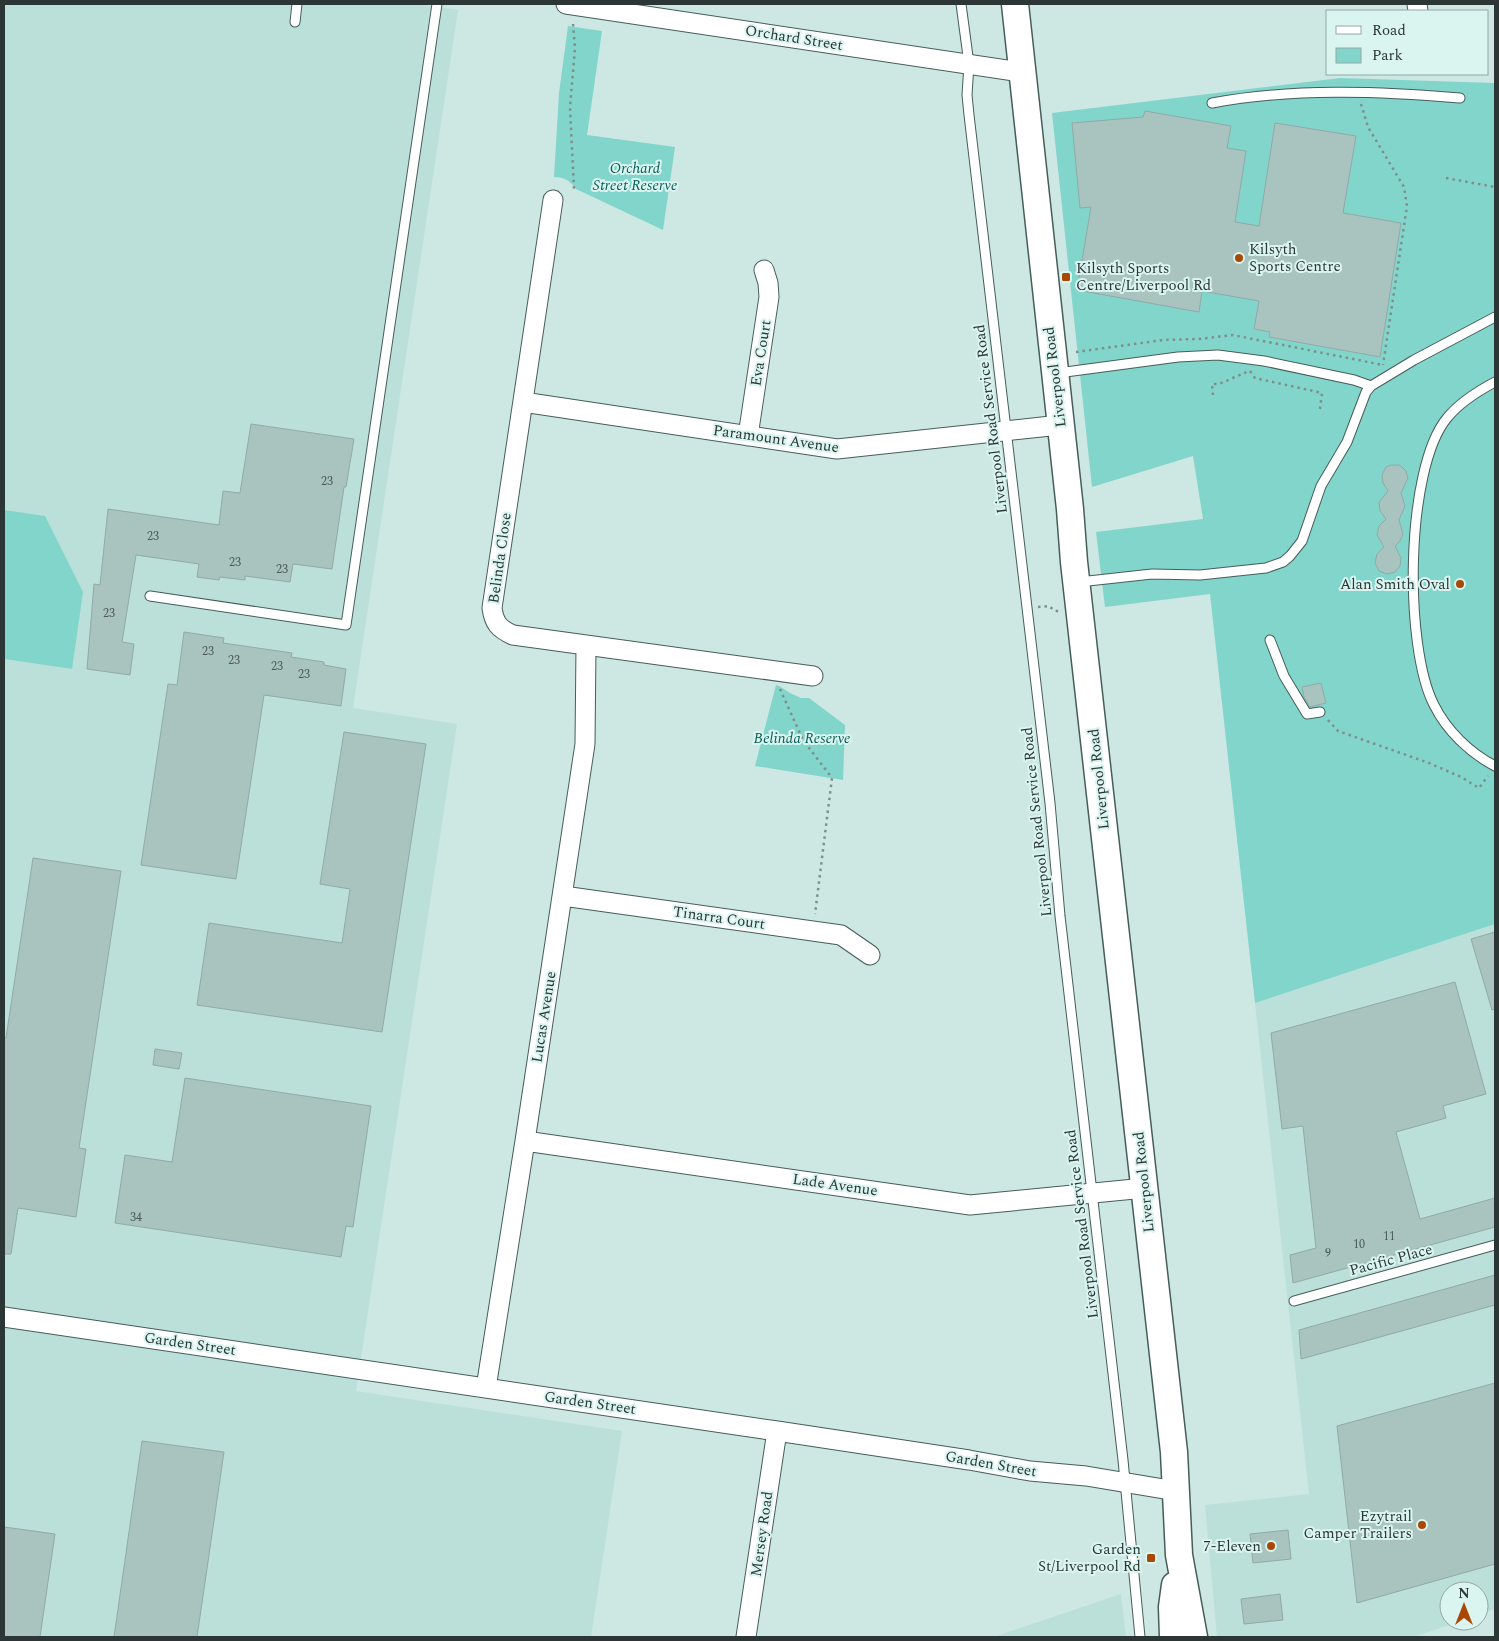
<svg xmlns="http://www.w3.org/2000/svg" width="1499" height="1641" font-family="Spectral,serif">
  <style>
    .built { fill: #bbdfd9 }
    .green { fill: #82d5cb }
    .building { fill: #a9c3bf; stroke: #91aaa6 }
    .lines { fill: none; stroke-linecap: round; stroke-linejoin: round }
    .lane-casing { stroke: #465d5a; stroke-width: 11 }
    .street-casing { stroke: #465d5a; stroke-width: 21 }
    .secondary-casing { stroke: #465d5a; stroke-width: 29 }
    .path { stroke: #7e908d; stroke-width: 2.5; stroke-dasharray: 2.5 4; stroke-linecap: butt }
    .lane { stroke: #fff; stroke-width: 9 }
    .street { stroke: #fff; stroke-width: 19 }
    .secondary { stroke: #fff; stroke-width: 26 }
    .poi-dot { fill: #a94705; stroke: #daf4f0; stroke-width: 2 }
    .labels { text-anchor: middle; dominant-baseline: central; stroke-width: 4; stroke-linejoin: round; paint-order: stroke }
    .number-label { font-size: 12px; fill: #4b5a58 }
    .street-label { font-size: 15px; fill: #2c3735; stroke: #daf4f0 }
    .park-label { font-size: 15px; font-style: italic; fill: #086059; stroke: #daf4f0 }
    .poi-label { font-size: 15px; fill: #2c3735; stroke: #daf4f0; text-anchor: end }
  </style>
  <rect width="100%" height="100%" fill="#cde7e3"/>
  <path class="built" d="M4 4H417L458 10 353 708 457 724 356 1391 622 1431 591 1637H4V659L72 669 45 517 4 510Z
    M1495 924V1609L1479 1615V1591H1449V1621H1461L1413 1637H1217L1205 1505 1309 1494 1255 1003Z
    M1121 1594 1126 1637H994Z"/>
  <path class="green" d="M568 26 602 31 587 135 675 147 663 230 576 189C570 181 565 177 554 177L559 93Z
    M1340 78 1495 83V924L1255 1003 1210 594 1105 607 1096 532 1203 519 1193 456 1092 487 1052 113Z
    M4 510 45 516 83 592 72 669 4 659Z
    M776 685 779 686 790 693 801 698H809L845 725 843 780 755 766Z"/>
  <path class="building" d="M1145 111 1231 126 1227 148 1246 151 1235 222 1259 226 1275 123 1356 136 1343 213 1401 223 1380 357 1269 337 1270 332 1254 329 1259 301 1202 291 1199 312 1077 290 1091 207 1080 208 1072 123 1143 117Z
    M251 424 354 439 346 487H344L332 569 293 564 290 582 245 576V580L220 577 219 580 197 577 199 564 136 555 122 642 134 644 130 675 87 669 94 584 100 585 108 509 219 525 223 491 240 493Z
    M1391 465H1399L1403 468 1406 471 1408 478 1401 493 1405 506 1399 520 1403 534 1400 541 1395 546 1401 558 1400 566 1395 572 1387 574 1379 571 1375 563 1377 554 1384 547 1377 535 1379 526 1386 519 1380 511 1379 502 1388 491 1383 483 1382 475 1386 467Z
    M184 632 224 638 223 643 292 653 291 657 324 662V665L346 669 341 706 264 695 236 879 141 865 168 684 177 685Z
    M1321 683 1326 703 1310 707 1304 697 1302 687Z
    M344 732 426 744 382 1032 197 1005 209 923 342 943 350 889 320 884Z
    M33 858 121 871 79 1148 86 1149 76 1217 18 1208 11 1254H4V1037L6 1038Z
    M1495 932V1009L1492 1010 1471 939Z
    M1455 982 1486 1094 1443 1106 1446 1118 1396 1132 1420 1219 1495 1198V1227L1293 1283 1290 1255 1316 1248 1303 1126 1282 1129 1271 1033Z
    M155 1049 182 1053 179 1069 153 1065Z
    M185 1078 371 1106 353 1227 346 1226 341 1257 115 1223 125 1155 172 1162Z
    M1495 1275V1305L1301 1359 1299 1330Z
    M1495 1383V1564L1357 1603 1337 1426Z
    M142 1441 224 1452 197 1637H114Z
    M4 1527 55 1534 40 1637H4Z
    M1288 1530 1291 1559 1253 1563 1250 1534Z
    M1280 1594 1283 1620 1244 1624 1241 1599Z"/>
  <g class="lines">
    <g class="lane-casing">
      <path id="lane" d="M961 4 969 64 967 95 969 115 1050 803 1060 916 1123 1460 1140 1637
        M295 22 297 4
        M1212 103C1293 88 1378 91 1460 98
        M1058 373 1178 357 1218 355 1264 361 1354 380 1371 386
        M1495 382C1478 391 1460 402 1447 418 1405 469 1404 647 1434 705 1447 731 1470 753 1495 766
        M1079 582 1152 574 1200 575 1266 568 1283 562 1290 556 1302 541 1321 486 1347 442 1366 392 1371 386 1414 360 1495 317
        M150 596 346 625 437 4
        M1270 640 1284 676 1307 714 1320 712
        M1294 1301 1495 1245"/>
    </g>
    <g class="street-casing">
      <path id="street" d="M566 4 1021 72
        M1417 4 1418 11
        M553 200 492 608C494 623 499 629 513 635L813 676
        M523 402 837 449 1060 425
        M748 436 769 297 768 283 764 270
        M563 896 841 935 870 955
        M525 1141 970 1205 1145 1188
        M4 1317 777 1431 969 1460 1030 1471 1086 1476 1176 1491
        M486 1388 525 1141 585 744 586 646
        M746 1637 777 1431"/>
    </g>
    <g class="secondary-casing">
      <path id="secondary" d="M1015 4 1070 509 1074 562 1174 1452 1179 1555 1194 1637
        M1173 1637 1172 1607 1175 1585"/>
    </g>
    <path class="path" d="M573 24 575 48 570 107 574 189
      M1361 104 1368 127 1404 187 1407 206 1383 365
      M1446 178 1495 187
      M1076 352 1163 340 1198 339 1233 335 1383 365
      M1250 371 1255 378 1322 393 1320 409
      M1213 395 1212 384H1219L1249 371
      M1038 607 1049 606 1055 611H1061
      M780 689 803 740 832 778 815 914
      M1328 720 1338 731 1429 763 1461 777 1479 788 1488 776
      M1030 747 1031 761"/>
    <use href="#lane" class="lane"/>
    <use href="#street" class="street"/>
    <use href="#secondary" class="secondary"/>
  </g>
  <g class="poi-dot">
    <circle cx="1239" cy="258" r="5"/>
    <rect x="1061" y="272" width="10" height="10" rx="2.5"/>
    <circle cx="1460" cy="584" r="5"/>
    <circle cx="1422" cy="1525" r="5"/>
    <circle cx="1271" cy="1546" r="5"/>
    <rect x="1146" y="1553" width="10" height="10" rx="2.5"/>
  </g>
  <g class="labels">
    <g class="number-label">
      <text x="327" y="481">23</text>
      <text x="153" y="536">23</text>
      <text x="235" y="562">23</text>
      <text x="282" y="569">23</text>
      <text x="109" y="613">23</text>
      <text x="208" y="651">23</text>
      <text x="234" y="660">23</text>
      <text x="277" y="666">23</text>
      <text x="304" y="674">23</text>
      <text x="136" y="1217">34</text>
      <text x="1389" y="1236">11</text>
      <text x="1359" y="1244">10</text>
      <text x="1328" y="1253">9</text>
    </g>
    <g class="street-label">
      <text transform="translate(794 38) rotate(9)">Orchard Street</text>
      <text transform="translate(761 353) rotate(-81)">Eva Court</text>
      <text transform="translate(1055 377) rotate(-97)">Liverpool Road</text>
      <text transform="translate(991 419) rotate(-97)">Liverpool Road Service Road</text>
      <text transform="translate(776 439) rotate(8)">Paramount Avenue</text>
      <text transform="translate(500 558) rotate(-82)">Belinda Close</text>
      <text transform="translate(1099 779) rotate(-96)">Liverpool Road</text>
      <text transform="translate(1037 822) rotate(-96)">Liverpool Road Service Road</text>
      <text transform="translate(719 918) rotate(8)">Tinarra Court</text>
      <text transform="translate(544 1017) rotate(-81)">Lucas Avenue</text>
      <text transform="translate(1144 1182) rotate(-96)">Liverpool Road</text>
      <text transform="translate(835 1185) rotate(8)">Lade Avenue</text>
      <text transform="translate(1082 1224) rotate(-97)">Liverpool Road Service Road</text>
      <text transform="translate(1391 1260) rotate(-15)">Pacific Place</text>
      <text transform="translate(190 1344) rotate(8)">Garden Street</text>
      <text transform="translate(590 1403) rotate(8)">Garden Street</text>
      <text transform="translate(991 1464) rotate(10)">Garden Street</text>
      <text transform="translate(762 1534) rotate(-82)">Mersey Road</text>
    </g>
    <g class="park-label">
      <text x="635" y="168">Orchard<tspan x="635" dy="17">Street Reserve</tspan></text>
      <text x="802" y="738">Belinda Reserve</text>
    </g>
    <g class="poi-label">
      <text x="1249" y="249" text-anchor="start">Kilsyth<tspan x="1249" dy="17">Sports Centre</tspan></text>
      <text x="1076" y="268" text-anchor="start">Kilsyth Sports<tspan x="1076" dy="17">Centre/Liverpool Rd</tspan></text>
      <text x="1450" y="584">Alan Smith Oval</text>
      <text x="1412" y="1516">Ezytrail<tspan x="1412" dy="17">Camper Trailers</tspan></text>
      <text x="1261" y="1546">7-Eleven</text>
      <text x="1141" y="1549">Garden<tspan x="1141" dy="17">St/Liverpool Rd</tspan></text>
    </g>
  </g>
  <rect width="1499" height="1641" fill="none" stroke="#2c3735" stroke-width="10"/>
  <rect x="1326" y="10" width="162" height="65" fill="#daf4f0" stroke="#94a8a5"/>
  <rect x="1336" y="26" width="25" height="8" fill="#ffffff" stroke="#94a8a5"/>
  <text x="1372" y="35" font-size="15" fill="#2c3735">Road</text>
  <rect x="1336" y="48" width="25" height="15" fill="#82d5cb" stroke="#94a8a5"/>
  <text x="1372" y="60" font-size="15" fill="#2c3735">Park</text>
  <g transform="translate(1464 1606)"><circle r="24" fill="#daf4f0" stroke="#94a8a5"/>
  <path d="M0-4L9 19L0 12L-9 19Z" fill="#a94705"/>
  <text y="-8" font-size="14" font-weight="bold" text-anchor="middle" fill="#2c3735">N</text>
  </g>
</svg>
